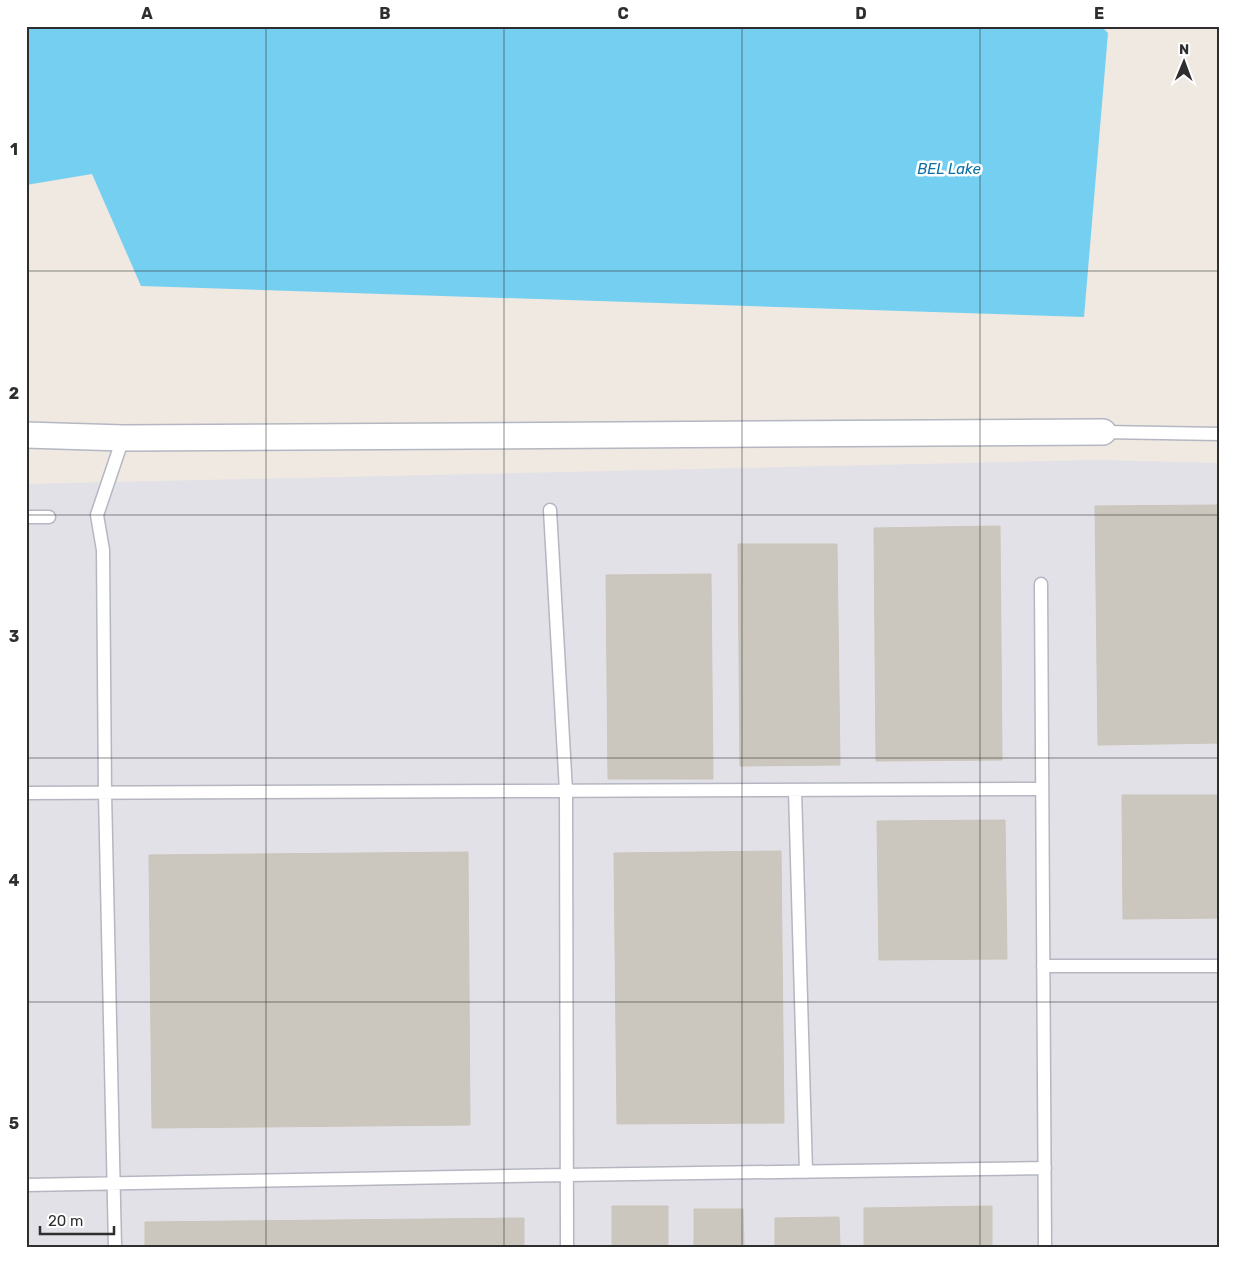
<svg xmlns="http://www.w3.org/2000/svg" width="1246" height="1273" font-family="Rubik,sans-serif">
  <style>
    .industrial { fill: #e3e1e8 }
    .water { fill: #75cff0 }
    .building { fill: #cbc7bf; stroke: #cbc5ba }
    .lines { fill: none; stroke-linecap: round; stroke-linejoin: round }
    .lane-casing { stroke: #b4b7c1; stroke-width: 15 }
    .street-casing { stroke: #b4b7c1; stroke-width: 28 }
    .lane { stroke: #fff; stroke-width: 12 }
    .street { stroke: #fff; stroke-width: 25 }
    .grid { fill: none; stroke: #2e2e2e; stroke-width: 1; stroke-opacity: 0.55 }
    .labels { text-anchor: middle; dominant-baseline: central; stroke-width: 5; stroke-linejoin: round; paint-order: stroke }
    .water-label { font-size: 15px; font-style: italic; fill: #0d6fa3; stroke: #fff }
    .neatline { fill: none; stroke: #2e2e2e; stroke-width: 2 }
    .grid-label { font-size: 16px; text-anchor: middle; font-weight: bold; fill: #2e2e2e }
  </style>
  <rect width="100%" height="100%" fill="#efe9e1"/>
  <path class="industrial" d="M1096 460 1220 463V1247H26V484Z"/>
  <path class="water" d="M26 26H1101L1108 33 1084 317 141 286 92 174 26 185Z"/>
  <path class="building" d="M1220 505V743L1098 745 1095 506Z
    M1000 526 1002 760 876 761 874 528Z
    M738 544H837L840 765 740 766Z
    M711 574 713 779H608L606 575Z
    M1122 795H1220V918L1123 919Z
    M1005 820 1007 959 879 960 877 821Z
    M781 851 784 1123 617 1124 614 853Z
    M468 852 470 1125 152 1128 149 855Z
    M612 1206H668V1247H612Z
    M992 1206V1247H864V1208Z
    M694 1209H743L744 1247H694Z
    M839 1217 840 1247H775V1218Z
    M524 1218V1247H145V1222Z"/>
  <g class="lines">
    <g class="lane-casing">
      <path id="lane" d="M1103 432 1220 434
        M550 510 566 791 567 1247
        M26 517H49
        M1041 584 1045 1247
        M795 790 806 1172
        M26 793 1042 789
        M1043 966H1220
        M26 1185 567 1175 1045 1168
        M115 1247 105 793 103 550 97 515 123 438"/>
    </g>
    <g class="street-casing">
      <path id="street" d="M26 435 123 438 1103 432"/>
    </g>
    <use href="#lane" class="lane"/>
    <use href="#street" class="street"/>
  </g>
  <path class="grid" d="M266 26V1247M504 26V1247M742 26V1247M980 26V1247M26 271H1220M26 515H1220M26 758H1220M26 1002H1220"/>
  <g class="labels">
    <g class="water-label">
      <text x="949" y="169">BEL Lake</text>
    </g>
  </g>
  <rect width="1246" height="1273" fill="none" stroke="#ffffff" stroke-width="55"/>
  <g transform="translate(1184 62) rotate(1)" stroke="#ffffff" stroke-width="4" paint-order="stroke">
  <path d="M0-4L9 19L0 12L-9 19Z" fill="#2e2e2e"/>
  <text y="-8" font-size="14" font-weight="bold" text-anchor="middle" fill="#2e2e2e">N</text>
  </g>
  <path d="M40 1226v8h74v-8" fill="none" stroke="#2e2e2e" stroke-width="2.5"/>
  <text x="48" y="1226" font-size="15" fill="#2e2e2e" stroke="#ffffff" stroke-width="4" paint-order="stroke">20 m</text>
  <rect x="28" y="28" width="1190" height="1218" class="neatline"/>
  <g class="grid-label">
    <text x="147" y="19">A</text>
    <text x="385" y="19">B</text>
    <text x="623" y="19">C</text>
    <text x="861" y="19">D</text>
    <text x="1099" y="19">E</text>
    <text x="14" y="155">1</text>
    <text x="14" y="399">2</text>
    <text x="14" y="642">3</text>
    <text x="14" y="886">4</text>
    <text x="14" y="1129">5</text>
  </g>
</svg>
